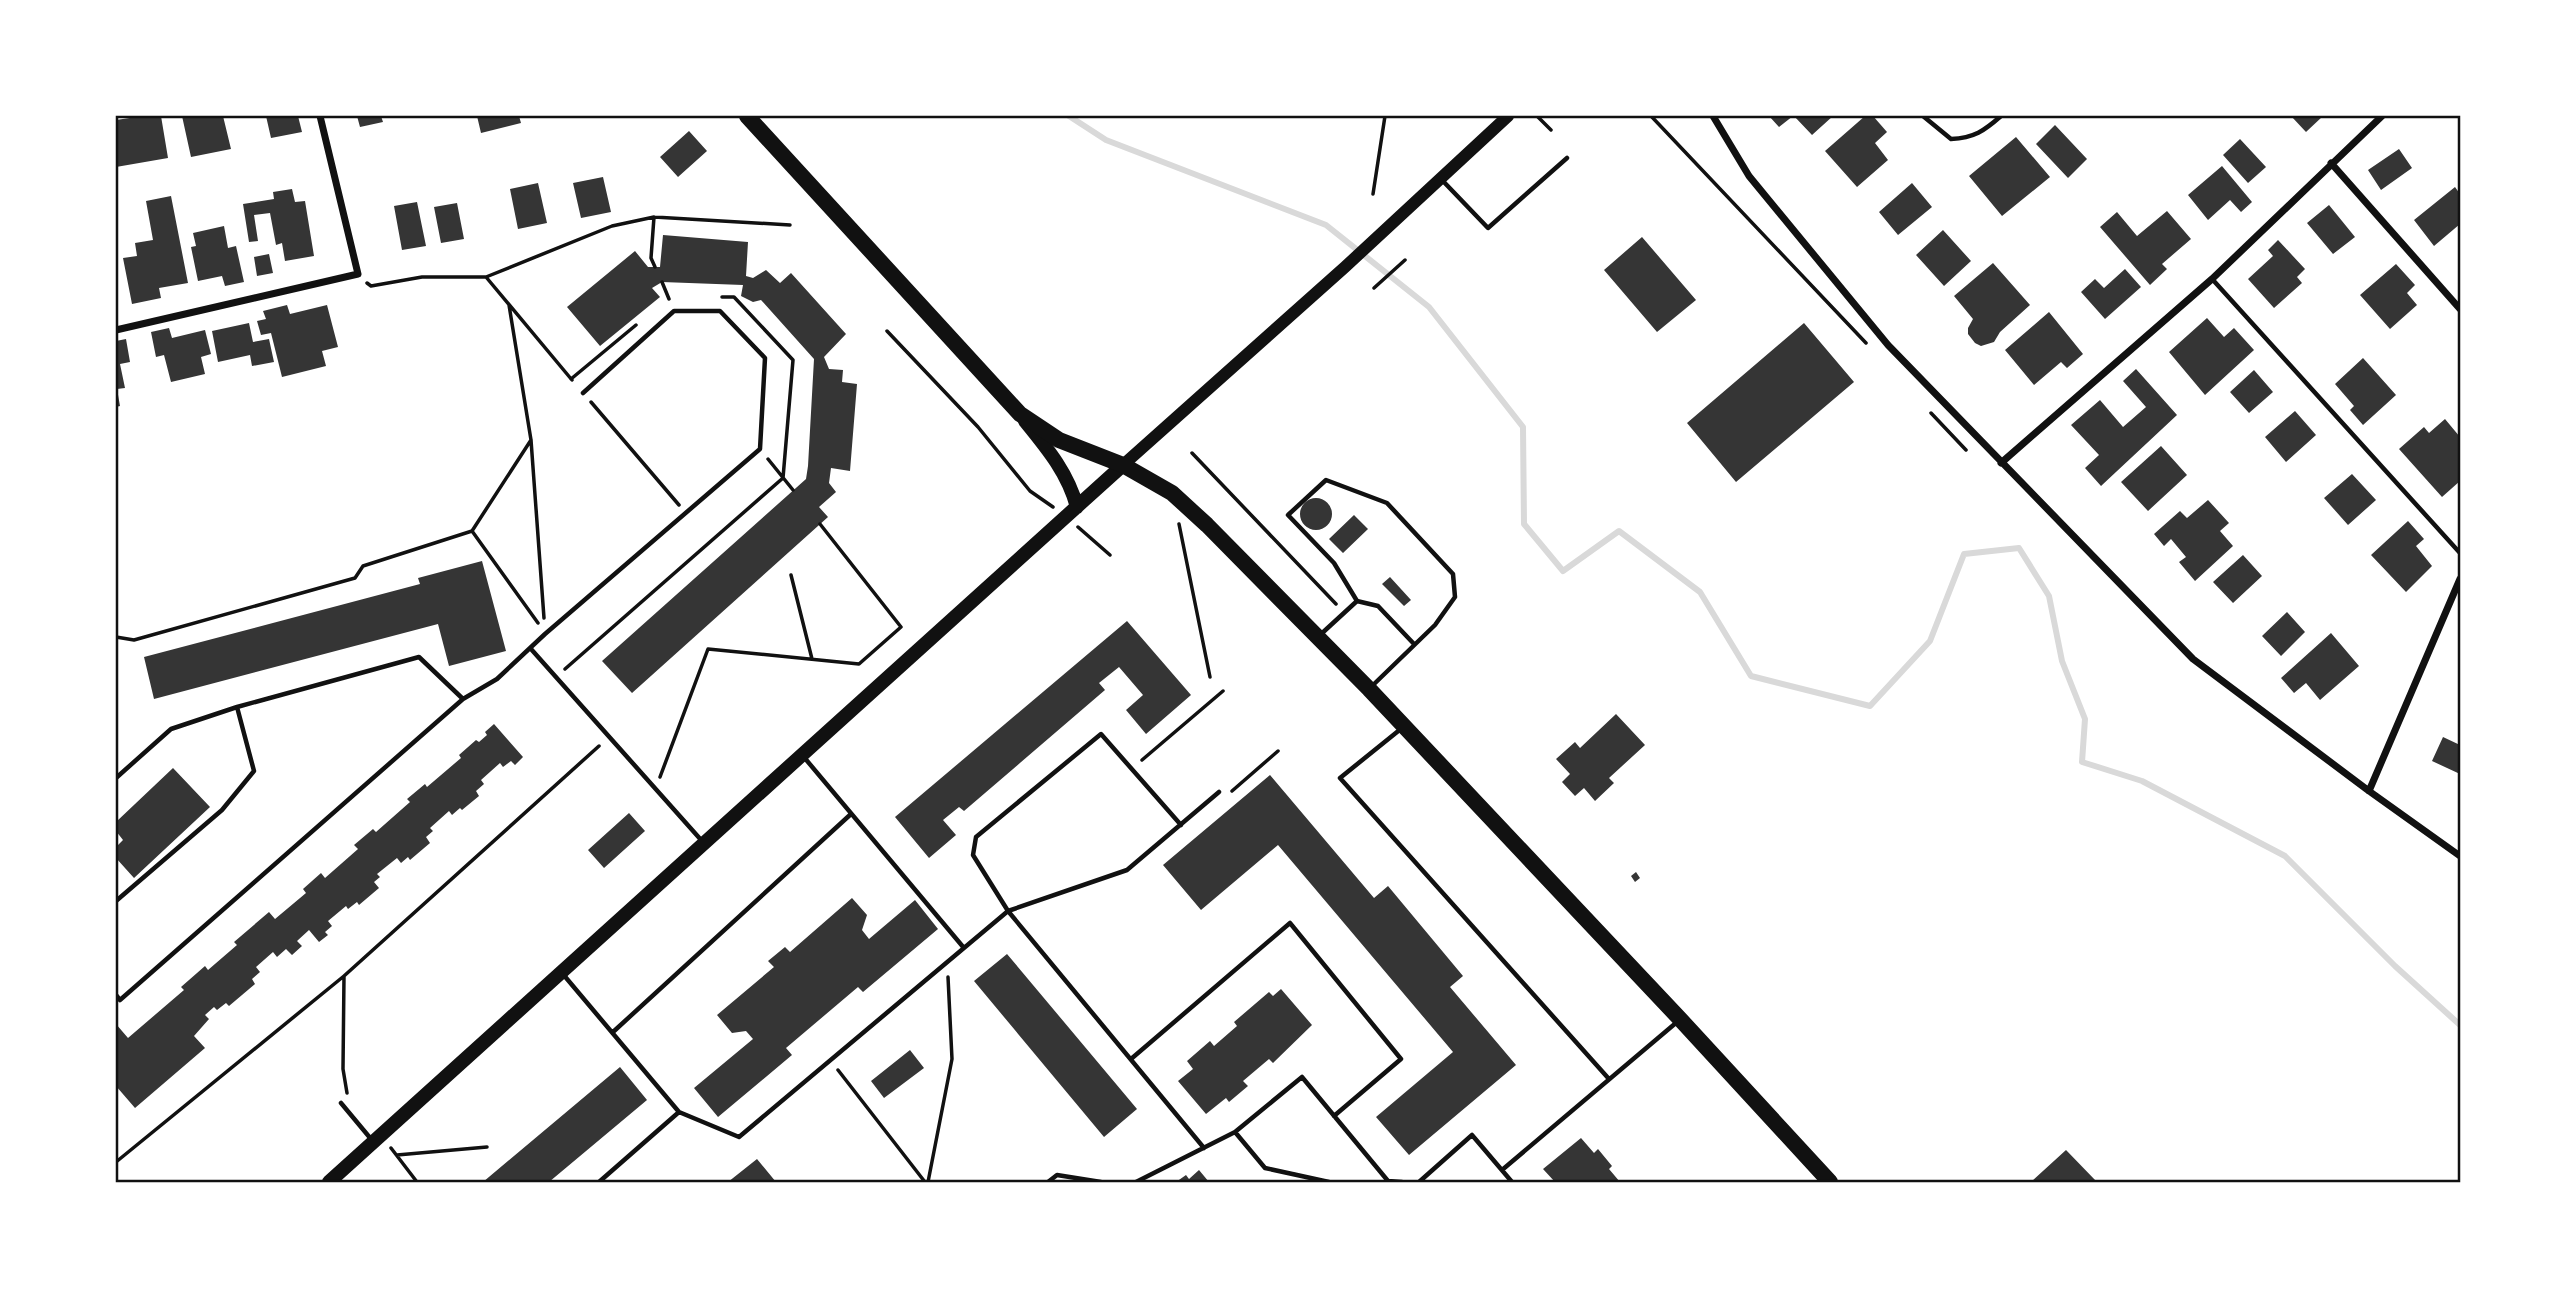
<svg xmlns="http://www.w3.org/2000/svg" width="2576" height="1298" font-family="'PT Sans Narrow',sans-serif">
  <style>
    .lines { fill: none; stroke-linecap: round; stroke-linejoin: round }
    .stream { stroke: #d9d9d9; stroke-width: 6 }
    .building { fill: #353535 }
    .path { stroke: #111; stroke-width: 3.5 }
    .service { stroke: #111; stroke-width: 4.5 }
    .minor { stroke: #111; stroke-width: 7 }
    .tertiary { stroke: #111; stroke-width: 12 }
    .secondary { stroke: #111; stroke-width: 14 }
    .primary { stroke: #111; stroke-width: 16 }
    .neatline { fill: none; stroke: #111; stroke-width: 2.5 }
  </style>
  <rect width="100%" height="100%" fill="#fff"/>
  <g class="lines">
    <path class="stream" d="M1069 116 1106 140 1326 225 1429 307 1523 427 1524 524 1563 571 1619 531 1700 592 1751 676 1870 706 1930 641 1964 554 2019 548 2049 596 2062 661 2085 719 2082 762 2142 781 2285 856 2395 966 2460 1025"/>
  </g>
  <path class="building" d="M143 116H161L168 158 116 167V120Z
    M182 116H223L231 149 191 157Z
    M266 116H298L302 132 271 138Z
    M357 116H381L383 122 360 127Z
    M477 116H519L521 123 481 133Z
    M1769 116H1793L1779 127Z
    M1794 116H1833L1812 135Z
    M1865 116H1873L1887 132 1875 143 1888 160 1857 187 1825 151Z
    M2291 116H2323L2306 132Z
    M2055 125 2087 159 2068 178 2036 144Z
    M689 131 707 151 678 177 660 157Z
    M2016 137 2050 177 2002 216 1969 176Z
    M2240 139 2266 167 2248 183 2223 155Z
    M2399 149 2412 168 2381 190 2368 170Z
    M2222 166 2252 202 2241 212 2230 200 2208 220 2188 195Z
    M603 177 611 212 581 218 573 183Z
    M538 183 547 223 518 229 510 189Z
    M1912 183 1932 207 1898 235 1879 212Z
    M2455 187 2460 194V224L2434 246 2414 220Z
    M292 189 295 202 305 201 314 256 285 261 282 243 276 245 270 213 254 215 258 241 249 242 243 204 274 199 273 192Z
    M171 196 188 283 159 288 161 298 132 304 123 258 137 256 135 243 153 240 146 201Z
    M417 202 426 246 402 250 394 206Z
    M457 203 464 239 441 243 434 207Z
    M2329 205 2355 237 2333 254 2307 223Z
    M2167 211 2191 239 2162 264 2167 269 2150 285 2100 227 2117 212 2137 236Z
    M224 226 228 248 236 246 244 282 225 286 222 276 198 281 191 247 196 246 193 233Z
    M1943 230 1971 261 1944 286 1916 255Z
    M663 235 748 242 746 276 753 278 766 270 780 283 791 273 846 334 824 357 829 369 843 370 842 382 857 384 850 471 831 468 829 483 836 492 819 507 828 517 632 693 602 661 806 479 808 466 814 359 761 300 753 302 741 296 743 285 662 282 652 288 660 297 600 346 567 307 635 251 648 267H660Z
    M1642 237 1696 300 1657 332 1604 270Z
    M2278 240 2305 269 2297 277 2302 283 2274 308 2248 279 2273 256 2268 250Z
    M269 254 273 273 257 276 254 257Z
    M1993 263 2030 305 2000 332 1994 342 1981 346 1975 343 1968 334V328L1973 319 1954 296Z
    M2396 264 2415 285 2407 293 2417 305 2390 329 2360 295Z
    M2125 269 2141 287 2105 319 2081 292 2095 279 2104 288Z
    M287 305 290 314 327 305 338 347 322 351 326 366 282 377 271 333 261 335 257 321 266 319 263 311Z
    M2049 312 2083 354 2067 368 2061 362 2034 385 2005 350Z
    M2207 318 2224 337 2234 328 2254 350 2205 395 2169 352Z
    M249 323 253 342 269 339 274 362 252 366 250 355 218 362 212 331Z
    M1804 323 1854 382 1736 482 1687 423Z
    M169 328 172 338 205 330 211 354 201 357 205 374 171 382 164 355 156 357 151 332Z
    M126 339 130 362 120 364 125 388 117 389 120 406 116 407V341Z
    M2363 358 2396 395 2363 425 2350 410 2354 406 2335 384Z
    M2136 369 2177 415 2101 486 2085 468 2099 455 2071 425 2100 400 2123 427 2146 407 2123 381Z
    M2254 370 2273 392 2249 413 2230 392Z
    M2295 411 2316 435 2286 462 2265 437Z
    M2445 419 2460 437V481L2442 497 2399 449 2424 427 2429 433Z
    M2161 446 2187 475 2148 511 2121 482Z
    M2352 474 2376 500 2348 525 2324 498Z
    M1300 514a16 16 0 1 1 32 0a16 16 0 1 1-32 0Z
    M2208 500 2229 523 2220 531 2233 546 2195 581 2179 562 2186 557 2171 539 2164 546 2154 534 2180 511 2187 518Z
    M1354 515 1368 529 1343 553 1329 539Z
    M2408 521 2424 539 2416 546 2432 566 2406 592 2371 555Z
    M2243 555 2262 576 2233 603 2213 582Z
    M482 561 506 651 449 666 438 624 154 699 144 657 420 584 418 578Z
    M1390 577 1411 600 1404 606 1382 584Z
    M2287 612 2305 632 2281 656 2262 636Z
    M1127 621 1191 695 1146 734 1126 710 1143 695 1119 667 1099 683 1105 690 964 811 959 807 943 820 956 835 929 858 895 817Z
    M2331 633 2359 666 2320 700 2306 683 2294 693 2281 678Z
    M1616 714 1645 745 1609 778 1614 783 1595 801 1584 788 1575 796 1562 782 1570 774 1556 759 1575 742 1580 748Z
    M494 724 523 757 515 765 511 761 503 767 500 763 481 780 484 784 476 791 479 796 462 810 460 808 452 815 449 811 430 828 433 831 426 837 430 843 410 860 408 857 401 863 397 858 377 874 380 877 374 882 379 888 359 905 357 902 348 909 346 906 328 921 332 926 325 932 328 935 319 942 309 930 297 941 302 946 292 955 286 949 277 957 273 952 256 967 260 972 252 979 255 984 229 1006 226 1003 217 1010 214 1007 205 1015 209 1019 194 1036 205 1048 135 1108 116 1086V1024L128 1038 184 990 181 987 205 966 208 970 237 945 234 942 269 912 275 919 306 893 303 889 321 873 325 878 358 849 354 845 373 829 376 832 410 802 407 799 425 784 427 787 461 758 459 755 476 740 479 742 487 735 485 732Z
    M2443 737 2460 745V774L2432 761Z
    M173 768 210 807 134 878 116 858V847L123 840 116 831V822Z
    M1270 775 1374 898 1388 886 1463 976 1450 987 1516 1065 1409 1155 1376 1117 1453 1052 1278 845 1201 910 1163 865Z
    M629 813 645 831 604 868 588 850Z
    M1636 872 1640 878 1635 882 1631 876Z
    M852 898 867 915 862 930 869 939 915 900 938 929 863 992 858 987 786 1048 792 1055 718 1117 694 1088 753 1039 746 1031 732 1033 717 1015 774 967 768 961 785 947 790 952Z
    M1007 954 1137 1109 1104 1137 974 981Z
    M1281 989 1312 1025 1273 1063 1269 1059 1243 1081 1248 1086 1229 1102 1226 1098 1206 1114 1178 1081 1193 1069 1187 1061 1210 1041 1214 1046 1237 1026 1234 1022 1269 992 1273 996Z
    M910 1050 924 1068 884 1098 871 1081Z
    M620 1067 647 1100 549 1182H483Z
    M1581 1138 1594 1153 1598 1149 1612 1166 1609 1169 1620 1182H1555L1543 1169Z
    M2066 1150 2097 1182H2031Z
    M757 1159 776 1182H728Z
    M1199 1170 1209 1182H1176L1186 1175 1189 1179Z"/>
  <g class="lines">
    <path class="path" d="M1537 116 1551 130
      M1651 116 1866 343
      M1373 194 1385 116
      M654 217 651 258 655 267
      M486 277 572 380
      M662 282 669 299
      M367 283 371 286 422 277H486L612 226 654 217 790 225
      M1374 288 1405 260
      M509 305 531 440 544 618
      M887 331 978 427 1030 491 1053 507
      M571 379 636 325
      M591 402 679 505
      M1931 413 1966 450
      M1192 453 1336 604
      M768 459 793 490
      M1179 524 1210 677
      M1078 527 1110 555
      M472 531 538 623
      M791 575 812 659
      M116 637 134 640 355 578 363 566 472 531 531 440
      M565 669 783 478 793 360 734 297H722
      M1142 760 1223 691
      M660 777 708 649 859 664 901 627 820 524
      M1232 791 1278 751
      M838 1070 925 1182
      M347 1093 343 1069 344 976 599 746
      M391 1148 417 1182
      M397 1155 487 1147
      M116 1162 344 976
      M928 1182 952 1059 948 977"/>
    <path class="service" d="M1923 116 1951 139C1974 138 1984 131 2001 116
      M1441 179 1488 228 1567 158
      M2213 280 2460 553
      M1357 601 1378 606 1414 644
      M1320 635 1357 601 1334 563 1288 515 1326 480 1387 503 1453 574 1455 597 1435 625 1372 686
      M531 649 702 841
      M1402 728 1340 778 1609 1079
      M803 756 964 948
      M116 778 171 729 237 707 419 657 463 699
      M1181 825 1101 734 976 837 973 855 1008 911 1204 1148
      M116 901 222 810 254 771 237 707
      M562 973 679 1112 739 1137 1008 911 1127 870 1219 792
      M116 995 120 1000 463 699 497 679 545 634 760 449 765 358 720 311H674L583 393
      M613 1032 851 814
      M1131 1059 1290 923 1401 1059 1334 1116
      M341 1103 371 1139
      M1502 1170 1677 1022
      M599 1182 679 1112
      M1048 1182 1057 1175 1101 1182
      M1136 1182 1235 1132
      M1329 1182 1265 1168 1235 1132 1302 1077 1388 1181 1402 1182
      M1419 1182 1472 1135 1512 1182"/>
    <path class="minor" d="M1713 116 1749 176 1888 345 2193 659 2369 791 2460 856
      M2331 163 2460 309
      M116 330 358 274 320 116
      M2001 463 2212 279 2382 116
      M2369 791 2460 579"/>
    <path class="tertiary" d="M1123 465 1345 267 1508 116"/>
    <path class="secondary" d="M1025 421C1047 448 1068 473 1077 507
      M329 1182 1123 465"/>
    <path class="primary" d="M747 116 1020 414 1059 440 1123 465 1172 493 1207 525 1369 689 1680 1019 1830 1182"/>
  </g>
  <rect width="2576" height="1298" fill="none" stroke="#ffffff" stroke-width="234"/>
  <rect x="117" y="117" width="2342" height="1064" class="neatline"/>
</svg>
